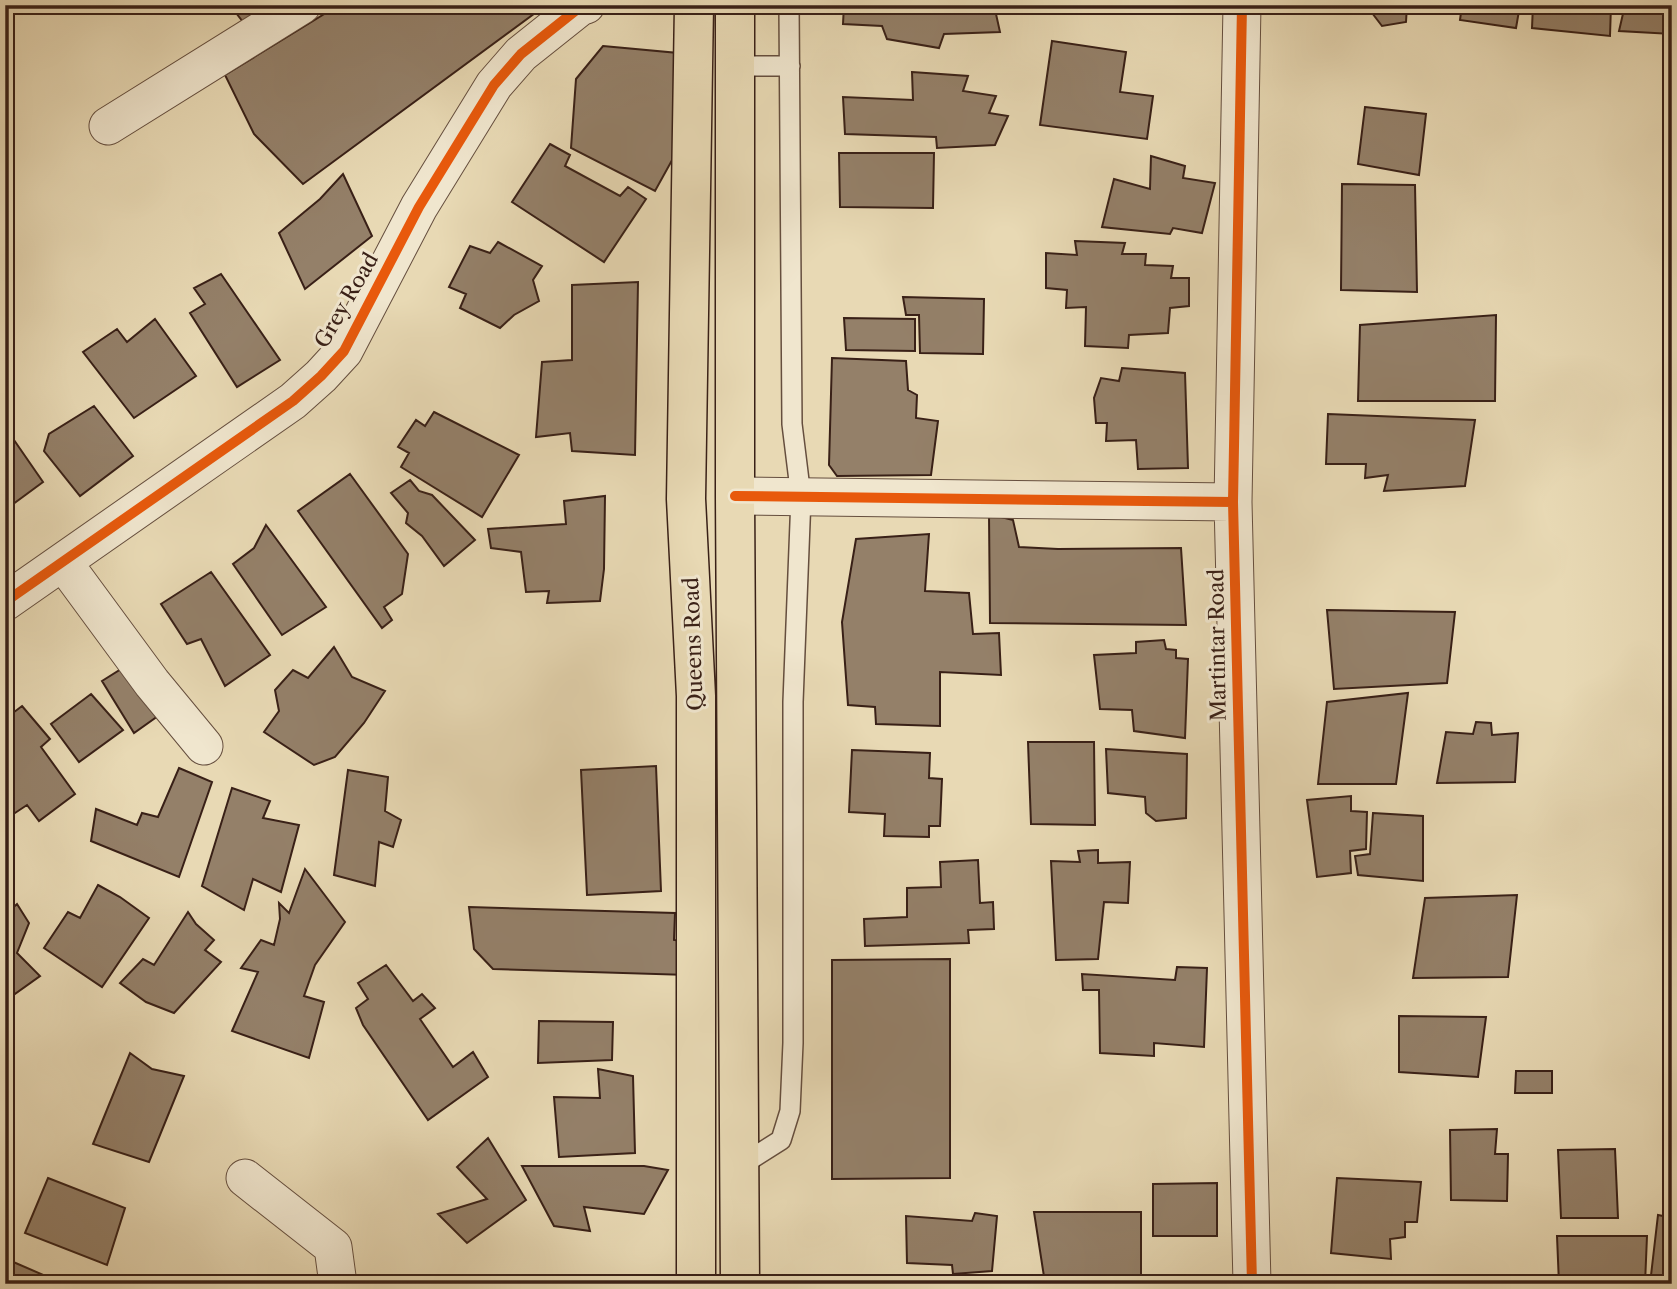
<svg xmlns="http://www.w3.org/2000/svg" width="1677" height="1289" font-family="'Libre Caslon Text',serif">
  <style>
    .building { fill: #948069; stroke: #392017; stroke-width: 2 }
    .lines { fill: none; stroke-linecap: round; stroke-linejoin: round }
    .service-casing { stroke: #654e3e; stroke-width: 22 }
    .minor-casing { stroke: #654e3e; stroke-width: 39 }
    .primary-casing { stroke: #392017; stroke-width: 41 }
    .service { stroke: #f0e6ce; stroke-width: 19 }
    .minor { stroke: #f0e6ce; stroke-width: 37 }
    .primary { stroke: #e8d9b4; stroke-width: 38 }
    .cycleway-casing { stroke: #f0e6ce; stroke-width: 15 }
    .cycleway { stroke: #e8590c; stroke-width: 10 }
    .labels { text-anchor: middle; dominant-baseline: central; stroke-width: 6; stroke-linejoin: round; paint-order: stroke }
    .street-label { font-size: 21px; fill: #392017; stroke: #f0e6ce }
  </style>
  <rect width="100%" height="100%" fill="#e8d9b4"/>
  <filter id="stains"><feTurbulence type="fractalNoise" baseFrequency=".00286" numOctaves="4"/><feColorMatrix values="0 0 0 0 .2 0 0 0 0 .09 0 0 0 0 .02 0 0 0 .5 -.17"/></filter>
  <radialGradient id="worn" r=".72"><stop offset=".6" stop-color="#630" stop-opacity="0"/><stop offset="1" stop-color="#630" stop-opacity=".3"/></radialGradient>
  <path class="building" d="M230 5H271L243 22Z
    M339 5H546L303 184 254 134 225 75Z
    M844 5H994L1000 32 944 34 939 48 887 39 882 26 843 24Z
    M1045 5H1092L1090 11 1043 13Z
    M1366 5H1407L1406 22 1382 26Z
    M1462 5H1520L1516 28 1460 20Z
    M1533 5H1611L1610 36 1532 28Z
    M1625 5H1672V34L1619 31Z
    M1052 41 1126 52 1120 92 1153 96 1147 139 1040 125Z
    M603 46 678 53 676 153 655 191 571 148 576 79Z
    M912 72 968 76 963 91 996 96 989 113 1008 116 995 145 937 148 936 137 845 134 843 97 913 100Z
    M1365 107 1426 114 1419 175 1358 164Z
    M550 144 570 155 565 166 620 196 628 187 646 199 604 262 512 202Z
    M839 153H934L933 208 840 207Z
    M1151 156 1185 166 1183 178 1215 183 1202 233 1173 228 1170 234 1102 227 1114 179 1150 189Z
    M343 174 372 236 305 289 279 233 320 199Z
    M1342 184 1415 185 1417 292 1341 290Z
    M1075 241 1125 243 1122 254H1146L1145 265 1173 266 1171 278H1189V306L1170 308 1168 333 1129 335 1128 348 1085 346 1086 307 1066 308 1067 290 1046 288V253L1077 255Z
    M498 242 542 266 533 280 539 301 514 315 500 328 460 308 466 294 449 287 470 246 490 253Z
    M221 274 280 360 237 387 190 313 205 304 194 288Z
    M638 282 635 455 572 451 570 433 536 437 542 362 572 360V285Z
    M903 297 984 299 983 354 920 353 919 315H906Z
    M1496 315 1495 401H1358L1360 325Z
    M844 318 915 319V351L846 350Z
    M155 319 196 376 134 418 83 352 117 329 127 342Z
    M832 358 906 361 908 390 917 395 916 418 938 421 931 475 837 476 829 465Z
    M1122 368 1185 373 1188 468 1138 469 1136 440 1106 441 1107 423H1096L1094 398 1101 378 1119 381Z
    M94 406 133 456 80 496 44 451 49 434Z
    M434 412 519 455 482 517 401 467 409 453 398 447 416 420 425 426Z
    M1328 414 1475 420 1465 486 1384 491 1388 475 1365 478 1366 464H1326Z
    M5 427 43 482 5 510Z
    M350 474 408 554 402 594 384 607 392 620 382 628 298 511Z
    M410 480 419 491 432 495 475 540 444 566 422 536 406 523 408 513 391 493Z
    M605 496 604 569 600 601 547 603 549 591 526 592 521 552 491 548 488 529 566 524 564 501Z
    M989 514 1013 520 1019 547 1058 549 1181 548 1186 625 990 623Z
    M266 525 326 607 282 635 233 564 254 548Z
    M929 534 925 591 969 593 973 634 999 633 1001 675 940 672V726L876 724 875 707 848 705 842 622 856 539Z
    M211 572 270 655 225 686 201 639 187 644 161 604Z
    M1327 610 1455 612 1447 683 1334 689Z
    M1164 640 1166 649 1176 650V658L1188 659 1185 738 1134 731 1132 710 1100 709 1094 655 1136 653V642Z
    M334 647 352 677 385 691 364 723 335 757 314 765 264 732 279 711 275 690 293 670 308 678Z
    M134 661 165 711 134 733 102 681Z
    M1408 693 1396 784H1318L1327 702Z
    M91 694 123 730 79 762 51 724Z
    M22 706 50 739 41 747 75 794 39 821 27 805 12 815 5 805V719Z
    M1476 722 1491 723 1492 735 1518 733 1515 782 1437 783 1446 732 1473 734Z
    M1028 742H1094L1095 825 1031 824Z
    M1106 749 1187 754 1186 818 1156 821 1146 813 1145 797 1108 793Z
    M852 750 930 753 929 778 942 779 940 826H929V837L884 836 885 814 849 812Z
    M656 766 661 891 587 895 581 770Z
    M179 768 212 782 179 877 91 841 96 809 137 825 142 813 158 817Z
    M348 770 388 777 385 811 401 820 393 847 379 842 375 886 334 875Z
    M232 788 270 801 263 818 299 825 281 892 253 879 244 910 202 886Z
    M1351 796V811L1367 812 1366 849 1350 851 1351 873 1317 877 1307 800Z
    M1373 813 1423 816V881L1358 875 1355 856 1370 854Z
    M1098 850V863L1130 862 1128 903 1104 902 1098 959 1056 960 1051 861 1080 862 1078 851Z
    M978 860 980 903 993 902 994 929 968 930 969 943 865 946 864 919 907 917V888L941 887 940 862Z
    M305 869 345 922 315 965 304 996 324 1002 309 1058 232 1031 258 972 241 968 261 940 274 945 280 919 279 903 289 913Z
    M98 885 120 897 149 918 102 987 44 948 68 912 80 918Z
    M1517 895 1508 977 1413 978 1425 898Z
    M17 904 29 923 17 953 40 976 5 1001V915Z
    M469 907 675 913 674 940 688 942V975L493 969 474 949Z
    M188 912 196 924 214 940 205 950 221 962 174 1013 146 1002 120 983 143 959 154 965Z
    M950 959V1178L832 1179V960Z
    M386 965 413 1001 422 994 435 1008 420 1019 453 1067 473 1052 488 1077 428 1120 363 1025 356 1008 368 999 358 983Z
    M1177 967 1207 968 1204 1047 1154 1043V1056L1100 1053 1099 990H1083L1082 974 1175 980Z
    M1399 1016 1486 1017 1478 1077 1399 1072Z
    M539 1021 613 1022 612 1060 538 1063Z
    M130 1053 152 1069 184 1076 149 1162 93 1144Z
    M598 1069 633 1076 635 1153 559 1157 554 1097 600 1098Z
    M1516 1071H1552V1093H1515Z
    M1497 1129 1495 1154H1508L1507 1201 1451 1200 1450 1130Z
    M488 1138 526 1200 467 1243 438 1214 487 1199 457 1167Z
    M1615 1149 1618 1218H1561L1558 1150Z
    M522 1166H644L668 1170 644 1214 584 1207 590 1231 554 1226Z
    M48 1178 125 1208 107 1265 25 1233Z
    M1337 1178 1421 1182 1417 1222H1405V1237L1390 1239 1391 1259 1331 1253Z
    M1672 1181V1284H1650L1658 1215 1668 1217Z
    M1217 1183V1236H1153V1184Z
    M1034 1212H1141V1283H1045Z
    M975 1213 997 1216 992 1271 953 1274 952 1265 907 1263 906 1216 972 1221Z
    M1557 1236H1647L1645 1284H1559Z
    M11 1261 48 1277 45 1284H16L5 1277Z
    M183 1280 224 1281 225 1284H184Z"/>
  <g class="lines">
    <g class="service-casing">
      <path id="service" d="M734 66H790
        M740 1166 781 1140 790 1111 793 1043V702L801 497 792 424 789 5"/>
    </g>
    <g class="minor-casing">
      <path id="minor" d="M1242 5 1233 502 1252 1284
        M108 126 302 5
        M735 496 1233 502
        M63 562 152 683 204 746
        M5 602 293 401 321 376 344 351 419 207 494 85 521 54 580 7 586 5
        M245 1178 333 1247 338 1284"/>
    </g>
    <g class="primary-casing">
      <path id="primary" d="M694 5 686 499 696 696V1284
        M735 5V496L740 1284"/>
    </g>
    <use href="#service" class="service"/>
    <use href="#minor" class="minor"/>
    <use href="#primary" class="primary"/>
    <g class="cycleway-casing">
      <path id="cycleway" d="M1242 5 1233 502 1252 1284
        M735 496 1233 502
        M5 602 293 401 321 376 344 351 419 207 494 85 521 54 580 7 586 5"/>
    </g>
    <use href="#cycleway" class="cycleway"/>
  </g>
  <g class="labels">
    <g class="street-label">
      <text transform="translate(346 300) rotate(-60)">Grey Road</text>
      <text transform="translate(693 644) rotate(-92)">Queens Road</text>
      <text transform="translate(1217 645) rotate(-91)">Martintar Road</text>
    </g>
  </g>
  <rect width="1677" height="1289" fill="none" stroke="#e8d9b4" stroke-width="28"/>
  <rect x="7" y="7" width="1663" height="1275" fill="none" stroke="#392017" stroke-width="3.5"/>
  <rect x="14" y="14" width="1649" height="1261" fill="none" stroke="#392017" stroke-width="2"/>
  <rect width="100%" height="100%" filter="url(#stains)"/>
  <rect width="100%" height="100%" fill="url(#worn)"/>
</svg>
